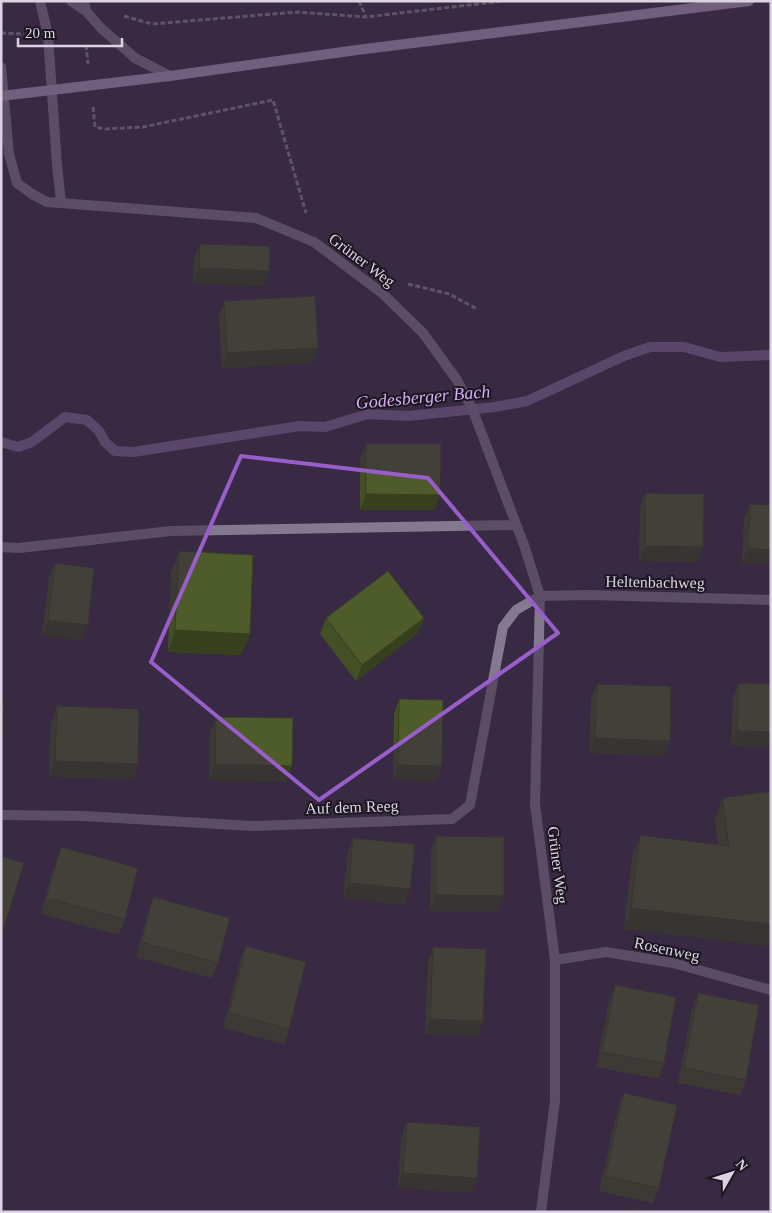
<svg xmlns="http://www.w3.org/2000/svg" width="772" height="1213" font-family="'Times New Roman',serif">
  <style>
    .lines { fill: none; stroke-linecap: round; stroke-linejoin: round }
    .stream { stroke: #816896; stroke-width: 10 }
    .path { stroke: #8e8398; stroke-width: 3; stroke-dasharray: 5 2.5; stroke-linecap: butt }
    .street { stroke: #84798e; stroke-width: 10 }
    .secondary { stroke: #b3a2c3; stroke-width: 10 }
    .wall { fill: #434f25 }
    .shaded-wall { fill: #37401e }
    .building { fill: #4e5c2b; stroke: #37401e }
    .marked { fill: none; stroke: #985eca; stroke-width: 4; stroke-linejoin: round }
    .labels { text-anchor: middle; dominant-baseline: central; stroke-width: 4; stroke-linejoin: round; paint-order: stroke }
    .street-label { font-size: 16px; fill: #dbd2e3; stroke: #1c1621 }
    .water-label { font-size: 18px; font-style: italic; fill: #d3adf3; stroke: #1c1621 }
  </style>
  <rect width="100%" height="100%" fill="#382a44"/>
  <g class="lines">
    <path class="stream" d="M1 442 18 447 32 442 65 417 87 420 99 431 105 442 115 451 133 452 300 426 325 427 368 414 408 416 495 407 527 401 624 356 650 347H684L720 357 771 355"/>
    <path class="path" d="M359 1 366 17
      M124 16 152 24 297 12 366 17 503 1
      M1 33 24 34
      M86 45 88 64
      M93 107 95 127 105 129 143 127 273 100 306 213
      M408 284 449 294 477 309"/>
    <path class="street" d="M40 1 48 35 57 165 61 202
      M71 1 86 11
      M84 1 86 11 101 28 135 58 170 76
      M1 67 9 154 17 183 32 194 47 202 256 218 314 242 382 293 423 333 457 380 472 408 524 545 540 596 535 804 555 960V1101L541 1212
      M1 547 19 548 171 531 516 525
      M540 596 589 595 771 600
      M1 815 84 816 252 826 452 819 470 805 503 627 516 610 540 596
      M555 960 606 952 673 963 771 990"/>
    <path class="secondary" d="M1 96 170 76 357 50 749 1"/>
  </g>
  <path class="wall" d="M200 244 269 271 264 286 193 283 194 259Z
    M224 301 312 363 222 368 219 316Z
    M366 444 435 510H360V459Z
    M645 493 698 562 639 561 640 508Z
    M750 504 771 505 742 564 744 519Z
    M179 551 242 655 168 652 171 573Z
    M55 563 82 640 42 635 49 578Z
    M326 618H424L418 633 356 681 320 634Z
    M738 683 771 684V747L731 746 733 698Z
    M597 684 664 756 589 753 591 699Z
    M399 699 442 766 437 781 393 780 394 714Z
    M57 706 133 779 49 777 51 722Z
    M216 717 286 782 209 780 210 732Z
    M722 798 771 946 624 929 632 857 640 835 718 845 715 819Z
    M436 836 504 896 498 911H430L431 852Z
    M353 838 405 905 343 898 348 853Z
    M61 847 125 919 119 935 41 914 55 862Z
    M153 897 218 963 212 978 136 957 148 912Z
    M246 946 289 1029 284 1044 223 1028 240 961Z
    M433 947 483 1021 478 1036 425 1034 428 962Z
    M615 985 664 1063 659 1079 596 1067 609 1001Z
    M698 993 746 1080 740 1095 678 1083 692 1009Z
    M624 1093 659 1188 653 1203 599 1191 618 1108Z
    M407 1122 477 1178 471 1193 398 1188 401 1138Z"/>
  <path class="shaded-wall" d="M199 268 269 271 264 286 193 283Z
    M318 348 312 363 222 368 227 353Z
    M366 494 440 495 435 510H360Z
    M645 546 703 547 698 562 639 561Z
    M748 548 771 550V565L742 564Z
    M424 618 418 633 356 681 362 665Z
    M48 620 88 625 82 640 42 635Z
    M175 630 250 634 242 655 168 652Z
    M737 731 771 732V747L731 746Z
    M595 738 670 741 664 756 589 753Z
    M55 761 138 764 133 779 49 777Z
    M215 764 292 766 286 782 209 780Z
    M398 765 442 766 437 781 393 780Z
    M349 883 410 889 405 905 343 898Z
    M436 895 504 896 498 911H430Z
    M631 908 771 924V946L624 929Z
    M430 1019 483 1021 478 1036 425 1034Z
    M403 1173 477 1178 471 1193 398 1188Z"/>
  <path class="building" d="M200 244 270 246 269 271 199 268Z
    M315 296 318 348 227 353 224 301Z
    M366 444H441L440 495 366 494Z
    M645 493 704 494 703 547 645 546Z
    M750 504 771 505V550L748 548Z
    M179 551 253 555 250 634 175 630Z
    M55 563 94 568 88 625 48 620Z
    M388 571 424 618 362 665 326 618Z
    M738 683 771 684V732L737 731Z
    M597 684 671 686 670 741 595 738Z
    M399 699 443 700 442 766 398 765Z
    M1 702H4L1 755Z
    M57 706 139 709 138 764 55 761Z
    M216 717 293 718 292 766 215 764Z
    M771 791V924L631 908 640 835 729 846 722 798Z
    M436 836 504 837V896L436 895Z
    M353 838 415 844 410 889 349 883Z
    M61 847 138 868 125 919 46 898Z
    M1 856 24 863 1 937Z
    M153 897 230 918 218 963 141 942Z
    M246 946 306 962 289 1029 229 1013Z
    M433 947 486 949 483 1021 430 1019Z
    M615 985 676 997 664 1063 602 1052Z
    M698 993 759 1005 746 1080 684 1068Z
    M624 1093 677 1105 659 1188 605 1176Z
    M407 1122 480 1127 477 1178 403 1173Z
    M631 1209 645 1212H631Z"/>
  <path d="M0 0H772V1213H0ZM241 456 428 478 558 633 319 800 151 662Z" fill="#382a44" fill-opacity=".55" fill-rule="evenodd"/>
  <path class="marked" d="M241 456 428 478 558 633 319 800 151 662Z"/>
  <g class="labels">
    <g class="street-label">
      <text transform="translate(362 260) rotate(37)">Grüner Weg</text>
      <text transform="translate(655 582) rotate(1)">Heltenbachweg</text>
      <text transform="translate(352 807) rotate(-2)">Auf dem Reeg</text>
      <text transform="translate(558 865) rotate(83)">Grüner Weg</text>
      <text transform="translate(667 949) rotate(12)">Rosenweg</text>
    </g>
    <g class="water-label">
      <text transform="translate(423 397) rotate(-5)">Godesberger Bach</text>
    </g>
  </g>
  <rect width="772" height="1213" fill="none" stroke="#dbd2e3" stroke-width="5"/>
  <g transform="translate(732 1173) rotate(51)" stroke="#1c1621" stroke-width="4" paint-order="stroke">
  <path d="M0-4L9 19L0 12L-9 19Z" fill="#dbd2e3"/>
  <text y="-8" font-size="14" font-weight="bold" text-anchor="middle" fill="#dbd2e3">N</text>
  </g>
  <path d="M18 38v8h104v-8" fill="none" stroke="#dbd2e3" stroke-width="2.5"/>
  <text x="25" y="38" font-size="15" fill="#dbd2e3" stroke="#1c1621" stroke-width="4" paint-order="stroke">20 m</text>
</svg>
